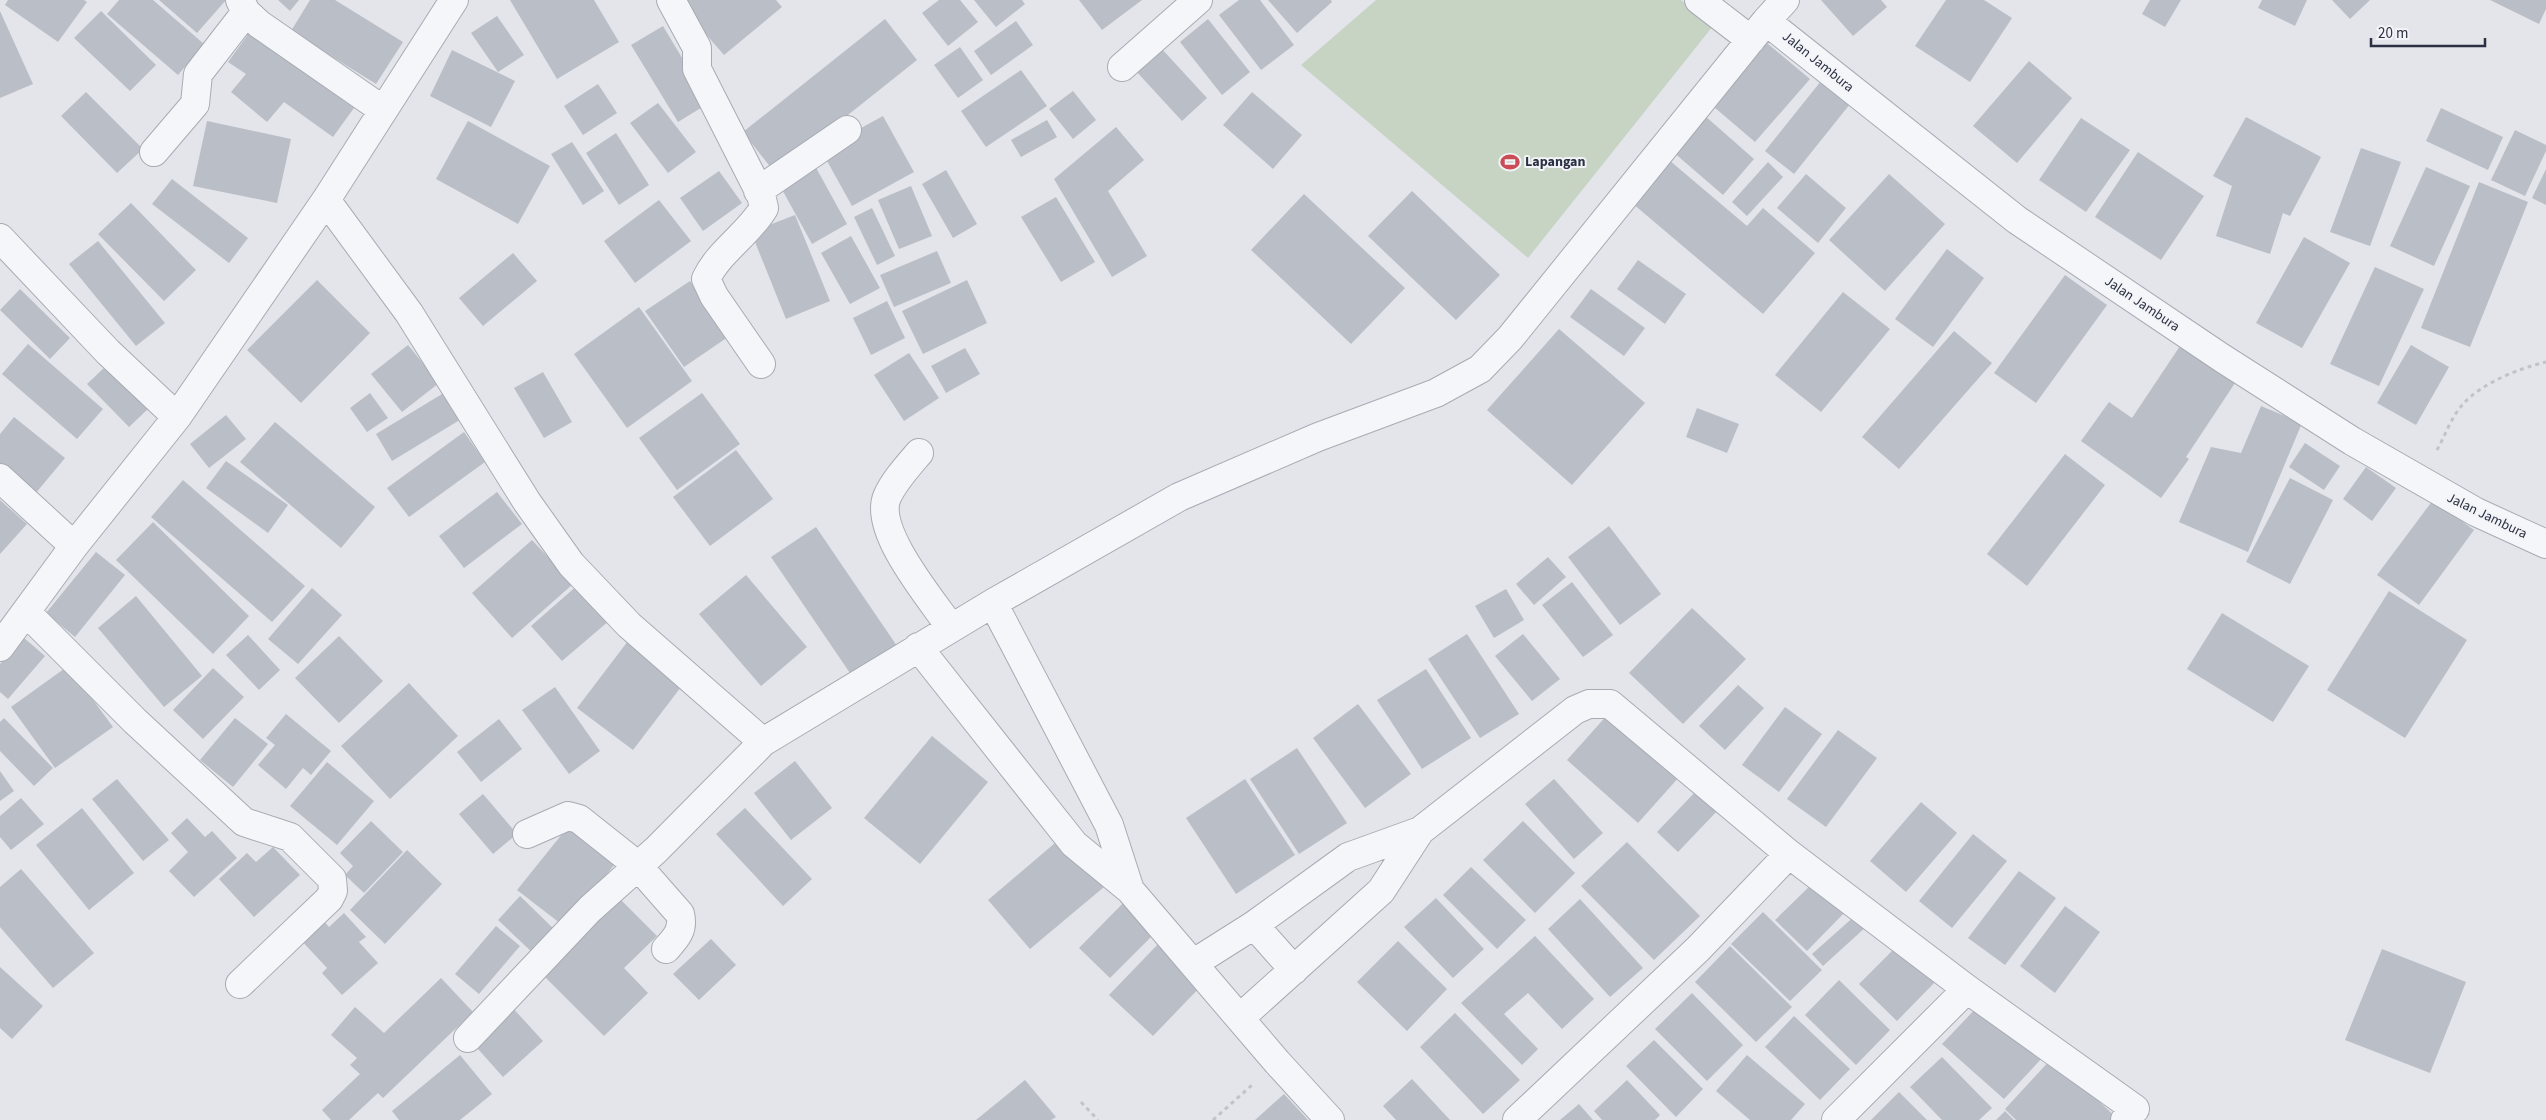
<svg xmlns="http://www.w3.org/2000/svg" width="2546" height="1120" font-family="'Source Sans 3',sans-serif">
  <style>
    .green { fill: #c7d4c4 }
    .building { fill: #babec7 }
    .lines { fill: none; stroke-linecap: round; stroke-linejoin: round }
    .minor-casing { stroke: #a8abb4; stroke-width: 30 }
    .path { stroke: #c0c3c9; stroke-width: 3; stroke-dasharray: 4 4; stroke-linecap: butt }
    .minor { stroke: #f5f6f9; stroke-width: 28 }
    .labels { text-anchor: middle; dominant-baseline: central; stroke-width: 4; stroke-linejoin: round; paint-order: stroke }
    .street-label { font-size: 14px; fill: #2b3142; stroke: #f2f4f8 }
    .poi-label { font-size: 14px; font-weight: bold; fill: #2b3142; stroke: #f2f4f8; text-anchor: start }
  </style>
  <rect width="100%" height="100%" fill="#e3e5ea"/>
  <path class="green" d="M1376 0H1681L1713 26 1528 258 1301 65Z"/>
  <path class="building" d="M8 0H84L87 2 58 42 5 5Z
    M119 0H153L204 44 178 75 107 14Z
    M159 0H226L197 33Z
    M278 0H299L290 11Z
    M310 0H335L403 42 376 84 291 31Z
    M510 0H594L619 42 557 79Z
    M681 0H776L782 7 724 55 678 2Z
    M939 0H960L978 22 948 46 922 13Z
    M974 0H1022L1025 4 996 27Z
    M1079 0H1142L1102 30Z
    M1239 0H1260L1294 45 1261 70 1219 15Z
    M1268 0H1331L1332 2 1297 33Z
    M1821 0H1881L1887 7 1853 36Z
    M1946 0H1984L2012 18 1970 82 1915 46Z
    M2150 0H2181L2165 27 2142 14Z
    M2262 0H2307L2295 26 2258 8Z
    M2332 0H2370L2350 19Z
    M2490 0H2546V9L2539 24Z
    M0 11 33 84 0 98Z
    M101 11 156 65 130 91 74 38Z
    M497 16 524 55 498 72 471 33Z
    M885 19 917 60 775 173 743 132Z
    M1208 19 1250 72 1222 95 1180 42Z
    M1016 21 1033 45 991 75 974 51Z
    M663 26 709 103 678 122 631 45Z
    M249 33 354 108 333 137 284 102 267 122 231 92 246 74 228 62Z
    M1761 38 1810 79 1755 142 1707 101Z
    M960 47 983 80 958 98 934 65Z
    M1161 48 1207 98 1182 121 1135 70Z
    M452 50 515 81 491 127 430 96Z
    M2029 61 2072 98 2017 163 1973 126Z
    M1021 70 1047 106 986 147 961 111Z
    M1825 76 1854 99 1794 174 1765 151Z
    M598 84 617 113 583 135 564 106Z
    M1073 91 1096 120 1073 139 1049 109Z
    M86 92 143 149 117 173 61 116Z
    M1252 92 1302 135 1273 169 1223 125Z
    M658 103 696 152 668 173 630 123Z
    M2441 108 2503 137 2488 170 2426 141Z
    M1704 115 1754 159 1723 195 1672 151Z
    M883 116 914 172 852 206 821 150Z
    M2246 117 2321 157 2290 216 2283 213 2270 254 2216 236 2232 186 2213 176Z
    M2081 118 2130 150 2086 212 2039 180Z
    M1047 120 1057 137 1021 157 1011 140Z
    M207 121 291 139 277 203 193 186Z
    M468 121 550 166 518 224 436 179Z
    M1116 127 1144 160 1108 191 1147 256 1112 277 1054 179Z
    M2515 130 2546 145V151L2525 196 2491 180Z
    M616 133 649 185 619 205 586 153Z
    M572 142 604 191 583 205 551 154Z
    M2361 148 2401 162 2370 246 2330 232Z
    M2138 152 2204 196 2161 260 2095 217Z
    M1669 160 1747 226 1763 208 1815 253 1763 314 1632 203Z
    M1768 162 1783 177 1747 216 1732 202Z
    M814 164 847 224 812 244 779 184Z
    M2426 167 2470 186 2434 266 2390 246Z
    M2546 169V205L2532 198Z
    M946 170 977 224 953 238 922 184Z
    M719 171 742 203 703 231 680 198Z
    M1806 174 1846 208 1818 243 1777 208Z
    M1889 174 1945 224 1885 291 1829 240Z
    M172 179 248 238 229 263 152 204Z
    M2479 182 2528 202 2470 347 2421 328Z
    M911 186 932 236 899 249 878 200Z
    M1412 191 1500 275 1456 320 1368 236Z
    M1304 194 1405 288 1351 344 1251 250Z
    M1056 197 1095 262 1061 282 1021 217Z
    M659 200 691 241 635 283 604 241Z
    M131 203 196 270 164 301 98 234Z
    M872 208 895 256 877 265 854 217Z
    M795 215 830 301 786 319 751 232Z
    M851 236 880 288 850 304 821 253Z
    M2304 237 2350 263 2302 348 2256 323Z
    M98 241 165 323 136 346 69 264Z
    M1947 249 1984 278 1933 347 1895 319Z
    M937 251 951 283 894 307 880 275Z
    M513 253 537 281 483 326 459 298Z
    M1638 260 1686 294 1665 324 1617 289Z
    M2375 267 2424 289 2379 386 2330 364Z
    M2065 275 2107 305 2036 403 1994 373Z
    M317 280 370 333 301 403 247 350Z
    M967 280 987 323 923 354 902 311Z
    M690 281 728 337 684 367 645 311Z
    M20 289 70 338 50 359 0 310Z
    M1591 289 1645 328 1624 356 1570 317Z
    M1843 292 1890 329 1821 412 1775 375Z
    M887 301 905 338 871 355 853 318Z
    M639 307 692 381 627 428 574 354Z
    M1559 329 1645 403 1572 485 1487 410Z
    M1954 331 1992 363 1899 469 1862 437Z
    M2182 343 2237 380 2186 457 2189 459 2161 498 2081 441 2109 402 2132 418Z
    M28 344 103 409 77 439 2 374Z
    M408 345 439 383 402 412 371 374Z
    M2411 345 2449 367 2416 425 2377 403Z
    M965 348 980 374 946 393 931 366Z
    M909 353 939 398 904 421 874 375Z
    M106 366 148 409 129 427 87 384Z
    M543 372 572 422 544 438 514 388Z
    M452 388 468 415 392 461 376 434Z
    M370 393 388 418 367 432 350 408Z
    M702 393 740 444 677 490 639 438Z
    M2261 406 2302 423 2248 552 2179 522 2211 447 2241 453Z
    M1697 408 1739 424 1727 453 1686 437Z
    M226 415 246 439 209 468 190 444Z
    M14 417 65 458 35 494 0 465V434Z
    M275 422 375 507 341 548 240 462Z
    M464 432 485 462 409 517 387 488Z
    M2305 443 2340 466 2324 490 2289 467Z
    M736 450 773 499 710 546 673 497Z
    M2065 454 2105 485 2027 586 1987 554Z
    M226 461 288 505 268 533 206 488Z
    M2366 467 2396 488 2372 521 2343 499Z
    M2290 478 2333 500 2290 584 2246 562Z
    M183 480 305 586 272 622 151 517Z
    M497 492 522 524 464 568 439 536Z
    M0 500 27 524 0 554Z
    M2433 500 2474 530 2419 605 2377 575Z
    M153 522 249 616 213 654 116 560Z
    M1609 526 1661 594 1620 625 1568 557Z
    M816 527 897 646 852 676 771 557Z
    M532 540 573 584 512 638 472 593Z
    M96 552 125 575 75 637 46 613Z
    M1548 557 1566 577 1534 605 1516 584Z
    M746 575 807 647 761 686 699 614Z
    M1572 582 1613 635 1583 657 1542 605Z
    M579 584 610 620 562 661 531 626Z
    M312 588 342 615 298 664 268 639Z
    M1506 589 1524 620 1494 638 1475 606Z
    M2389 591 2467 640 2405 738 2327 690Z
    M136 596 202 676 164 707 98 628Z
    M1692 608 1746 659 1683 724 1629 673Z
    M2222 613 2309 666 2273 722 2187 669Z
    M1467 634 1519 714 1480 738 1428 659Z
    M1523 634 1560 679 1532 701 1495 656Z
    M248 635 280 670 259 690 226 655Z
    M339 636 383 681 339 723 295 678Z
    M23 637 45 656 8 699 0 692V664Z
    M628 641 684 683 633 750 577 708Z
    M68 666 113 727 55 768 11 707Z
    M213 668 244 697 203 739 173 710Z
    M1426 669 1471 738 1422 769 1377 700Z
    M409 683 458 736 390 799 341 746Z
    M1738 685 1764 708 1725 750 1699 726Z
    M555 687 600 751 569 774 522 710Z
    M1358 704 1411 774 1365 808 1313 738Z
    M1785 707 1822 734 1779 792 1742 765Z
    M1609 713 1680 776 1638 823 1567 760Z
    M286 714 331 751 311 775 303 768 286 789 258 765 275 745 266 738Z
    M4 718 53 768 34 786 0 751V722Z
    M235 718 268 744 233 787 200 760Z
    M499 719 522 749 481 782 457 752Z
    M1838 730 1877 758 1826 827 1787 799Z
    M932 736 988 782 920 864 864 818Z
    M1297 748 1347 823 1299 854 1250 779Z
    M795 761 832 808 791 840 754 793Z
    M327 762 374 801 337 845 290 806Z
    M0 771 14 791 0 801Z
    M117 779 169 840 143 861 92 799Z
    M1245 779 1295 855 1236 894 1186 818Z
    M1554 779 1603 833 1574 859 1525 804Z
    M1698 789 1719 809 1678 852 1657 832Z
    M483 794 517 834 493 854 459 814Z
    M21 798 44 824 11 850 0 837V816Z
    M1921 802 1957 833 1906 892 1870 861Z
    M82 808 134 873 89 910 36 845Z
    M745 808 812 879 783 906 716 834Z
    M187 818 205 837 212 831 237 858 194 897 169 871 188 852 171 833Z
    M371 821 403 852 364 893 345 875 353 866 340 853Z
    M1523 821 1575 873 1535 913 1483 860Z
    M571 823 618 860 565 927 517 890Z
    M1973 834 2007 861 1952 928 1919 901Z
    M1062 837 1104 887 1030 949 988 900Z
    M1627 842 1700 916 1654 960 1581 886Z
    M273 847 300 875 254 917 219 879 247 853 256 862Z
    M407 850 442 884 385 944 350 910Z
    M1471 867 1526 920 1497 949 1443 895Z
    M21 869 94 953 53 988 0 927V887Z
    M2019 871 2056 898 2005 965 1968 938Z
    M1813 883 1844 913 1807 951 1775 920Z
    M520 896 558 933 536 956 498 920Z
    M1130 896 1161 927 1110 978 1079 948Z
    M619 898 657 936 624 968 648 993 604 1036 541 973Z
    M1436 898 1484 949 1453 978 1404 927Z
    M1580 899 1643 968 1610 997 1548 929Z
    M2065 906 2100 932 2055 993 2020 966Z
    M1763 912 1822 970 1790 1001 1731 944Z
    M344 913 366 937 359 942 378 963 342 995 322 973 327 968 300 939 322 919 329 927Z
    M1857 914 1867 926 1823 966 1812 954Z
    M496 926 520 946 479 994 455 974Z
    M1535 936 1594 999 1562 1029 1528 993 1504 1014 1538 1049 1522 1065 1461 1003Z
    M711 939 736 965 699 1000 673 974Z
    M1162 940 1205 982 1153 1036 1109 995Z
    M1398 941 1447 989 1407 1031 1357 982Z
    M1899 944 1937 980 1897 1021 1859 984Z
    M1730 946 1792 1007 1756 1042 1695 982Z
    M2382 949 2466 982 2430 1073 2345 1040Z
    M0 967 43 1006 12 1039 0 1028Z
    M441 978 473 1012 383 1098 378 1093 349 1120H331L322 1110 360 1074 350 1065 357 1058 331 1035 355 1007 384 1033Z
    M1839 980 1890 1030 1856 1065 1805 1015Z
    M1692 993 1743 1045 1707 1081 1655 1029Z
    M1982 1002 2043 1057 2004 1099 1942 1044Z
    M510 1005 543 1041 503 1077 470 1040Z
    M1455 1013 1520 1080 1483 1114 1420 1047Z
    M1794 1016 1850 1069 1820 1100 1765 1047Z
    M1654 1040 1703 1089 1676 1117 1626 1066Z
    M460 1055 492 1094 460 1120H399L392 1111Z
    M1747 1055 1805 1104 1791 1120H1750L1716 1091Z
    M1942 1057 1992 1108 1979 1120H1942L1910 1087Z
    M2052 1058 2119 1120H2016L2005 1109Z
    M1412 1079 1450 1120H1396L1383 1106Z
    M1025 1080 1056 1117 1051 1120H976Z
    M1627 1080 1660 1115 1655 1120H1602L1594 1111Z
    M1899 1092 1927 1120H1871Z
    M1284 1094 1308 1120H1255Z
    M1579 1104 1593 1120H1560Z
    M2005 1111 2014 1120H1996Z"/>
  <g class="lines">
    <g class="minor-casing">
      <path id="minor" d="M240 0 246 12 259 24 383 110
        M671 0 697 48V69L761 195 764 208C748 235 719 251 706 279L714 296 761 364
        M1699 0 1751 40
        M1766 21 2017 220 2222 358 2352 441 2476 512 2546 544
        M1122 67 1198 0
        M154 152 195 104 198 74 246 12
        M758 191 847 130
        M326 200 409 313 527 502 571 564 629 625 763 742 993 603 1179 497 1318 437 1436 393 1480 369 1510 338 1766 21 1785 0
        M0 238 108 352 177 417
        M919 453C908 466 894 481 887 497 873 531 932 600 951 628
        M0 478 74 546
        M993 603 1109 825 1130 890
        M27 613 135 721 244 822 290 837 332 879 333 891 329 899 240 984
        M0 647 74 546 177 417 326 200 454 0
        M918 647 1074 844 1130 890 1277 1062 1330 1120
        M527 834 568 816 579 819 637 865 680 914C684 930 676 938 666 949
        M1254 925 1294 970
        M1194 963 1254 925 1348 857 1420 831 1575 710 1589 704H1610L1789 854 1967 989 2135 1109 2125 1120
        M1240 1018 1381 891 1420 831
        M468 1038 590 909 656 850 763 742
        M1517 1120 1698 949 1789 854
        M1836 1120 1967 989"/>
    </g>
    <path class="path" d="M2437 450C2445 436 2452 415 2464 403 2482 383 2520 368 2546 362
      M1081 1102 1098 1120
      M1213 1120 1252 1085"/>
    <use href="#minor" class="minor"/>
  </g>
  <defs>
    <g id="stadium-bare" transform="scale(1.5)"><path d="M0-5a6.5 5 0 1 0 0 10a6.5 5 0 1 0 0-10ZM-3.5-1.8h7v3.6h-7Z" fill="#ca4d55" stroke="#f2f4f8" stroke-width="2.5" paint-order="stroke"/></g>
  </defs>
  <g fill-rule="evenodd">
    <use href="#stadium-bare" x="1510" y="162"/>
  </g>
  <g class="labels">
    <g class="street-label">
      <text transform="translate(1818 62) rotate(39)">Jalan Jambura</text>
      <text transform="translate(2142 304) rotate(34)">Jalan Jambura</text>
      <text transform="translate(2487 516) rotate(26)">Jalan Jambura</text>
    </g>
    <g class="poi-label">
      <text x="1525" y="162">Lapangan</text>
    </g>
  </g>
  <path d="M2371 38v8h114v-8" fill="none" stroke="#2b3142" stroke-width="2.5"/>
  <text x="2378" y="38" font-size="15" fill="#2b3142" stroke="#f2f4f8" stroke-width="4" paint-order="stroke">20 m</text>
</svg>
